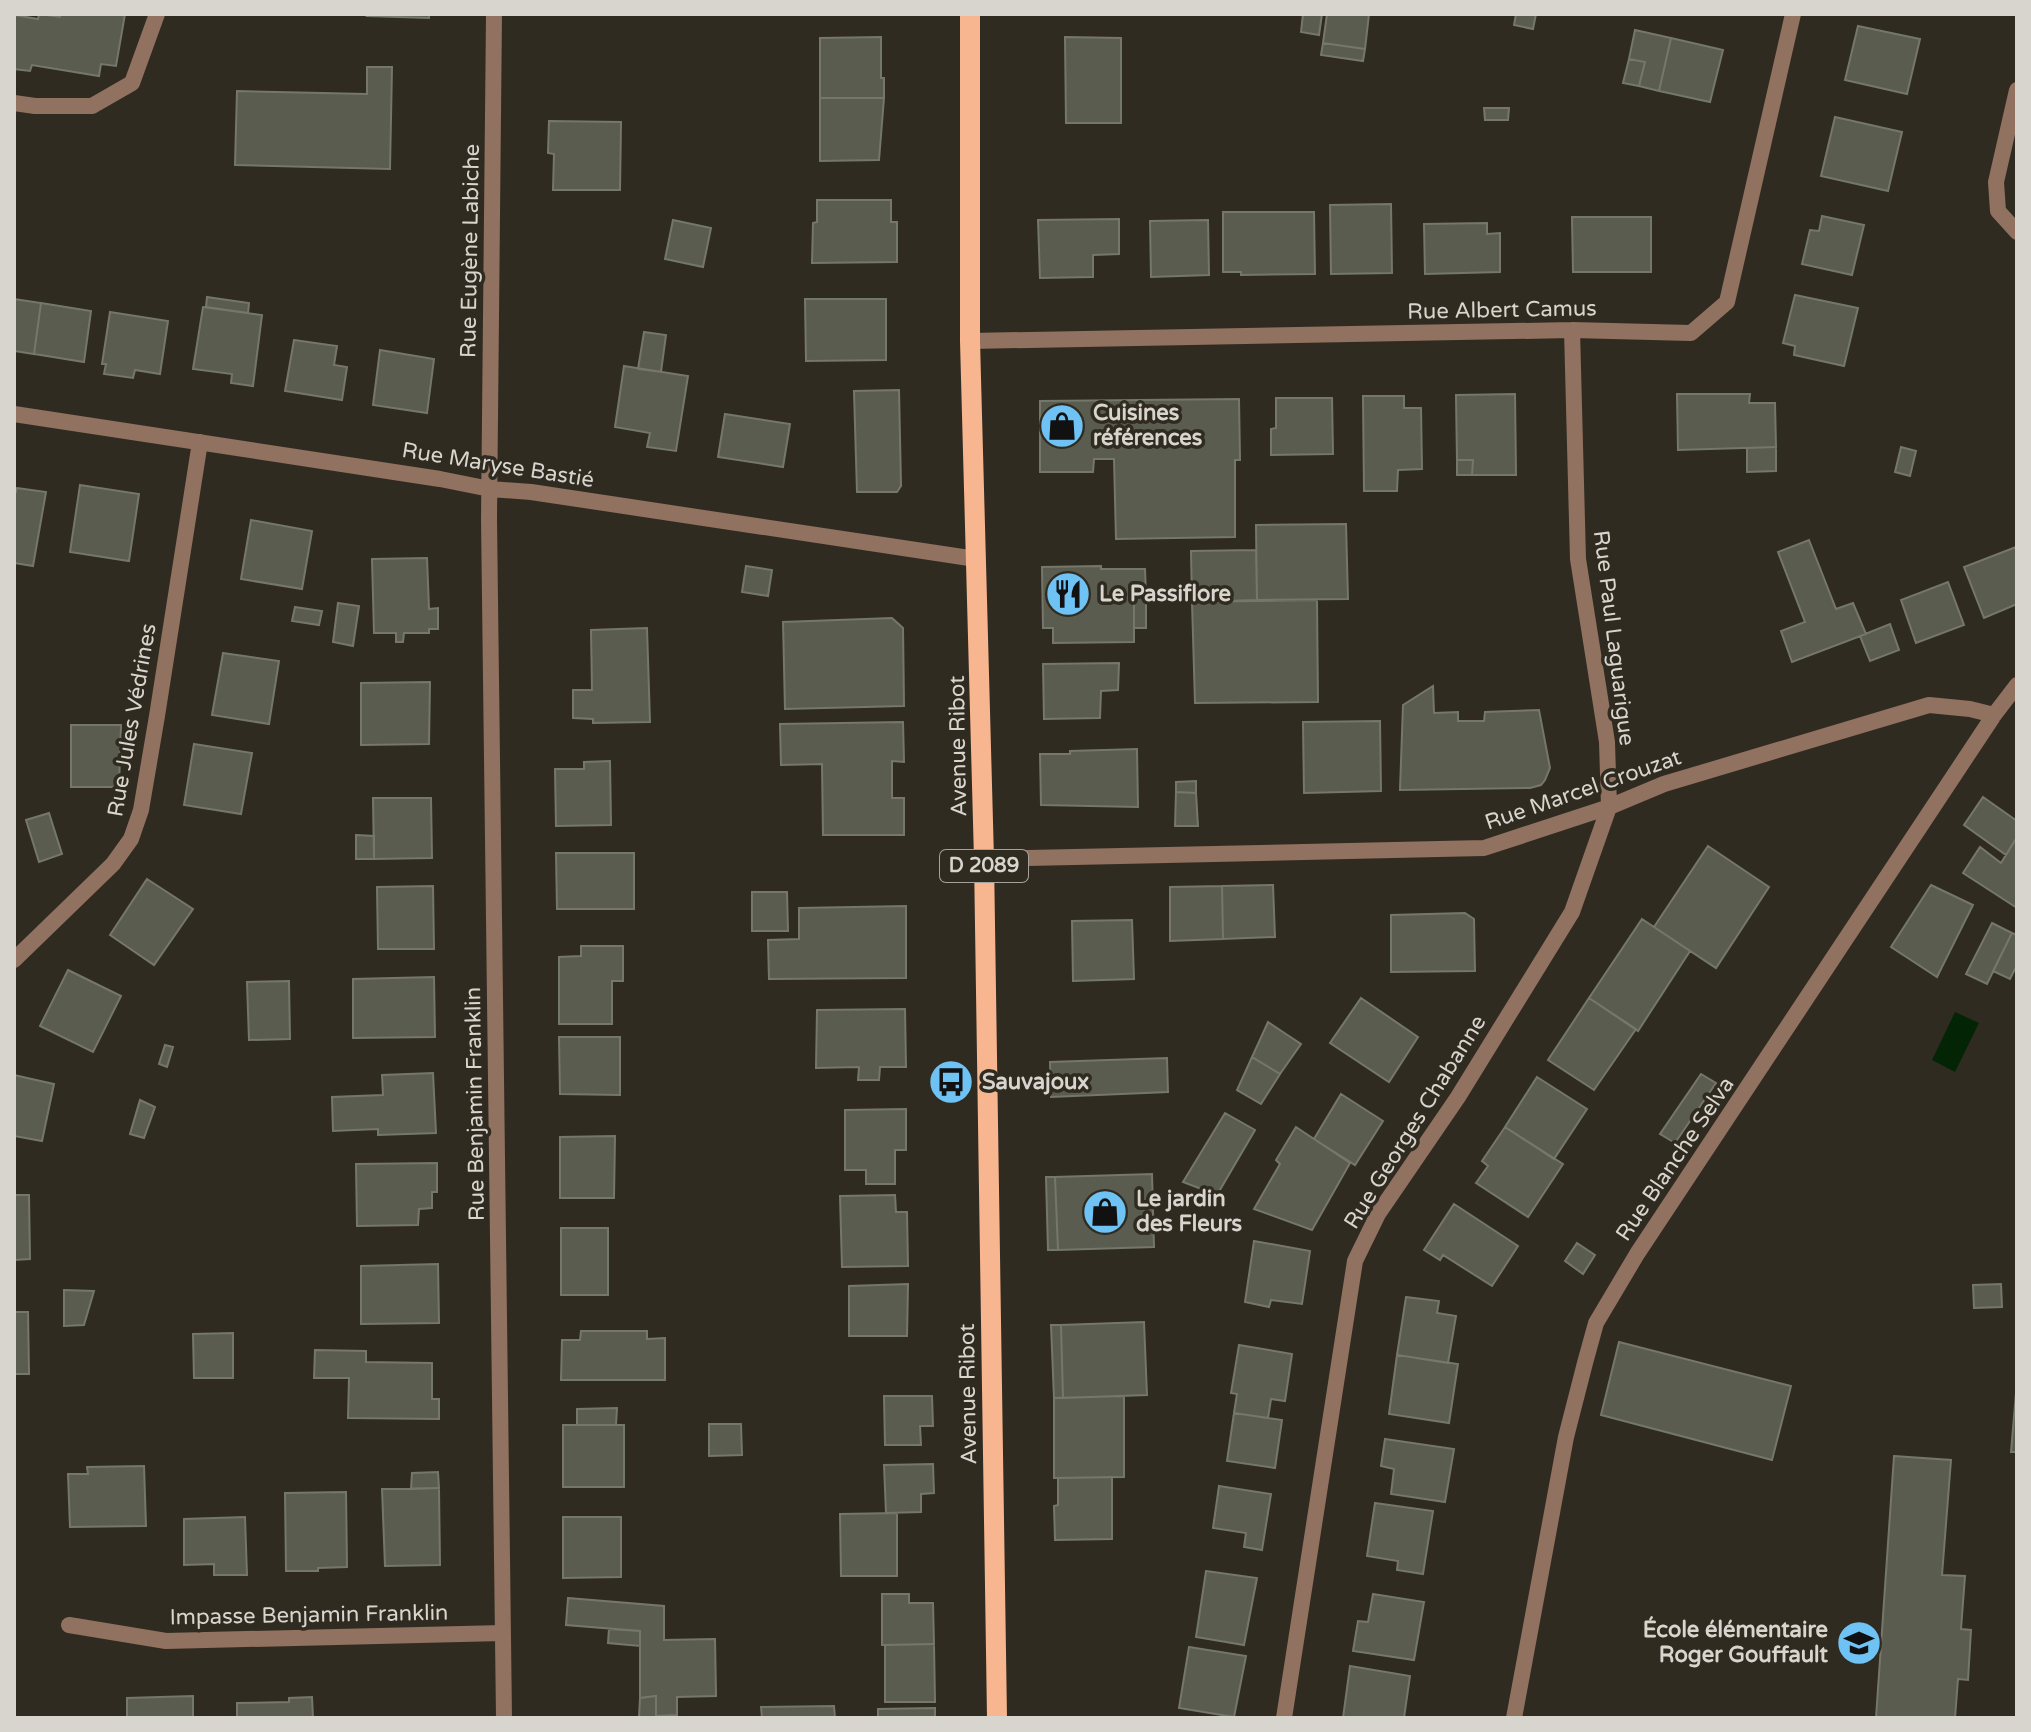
<svg xmlns="http://www.w3.org/2000/svg" width="2031" height="1732" font-family="'Varela Round',sans-serif">
  <style>
    .water { fill: #042406 }
    .building { fill: #5a5c4f; stroke: #75776a; stroke-width: 2 }
    .lines { fill: none; stroke-linecap: round; stroke-linejoin: round }
    .lane { stroke: #91715f; stroke-width: 16 }
    .street { stroke: #91715f; stroke-width: 16 }
    .primary { stroke: #f7b68f; stroke-width: 20 }
    .labels { text-anchor: middle; dominant-baseline: central; stroke-width: 7; stroke-linejoin: round; paint-order: stroke }
    .shield { fill: #302b21; stroke: #a6a19a; stroke-width: 2 }
    .shield-label { font-size: 20px; font-weight: bold; fill: #d8d4ce }
    .street-label { font-size: 22px; fill: #d8d4ce; stroke: #302b21 }
    .poi-label { font-size: 22px; font-weight: bold; fill: #d8d4ce; stroke: #302b21; text-anchor: start }
  </style>
  <rect width="100%" height="100%" fill="#302b21"/>
  <path class="water" d="M1955 1012 1979 1023 1955 1072 1932 1060Z"/>
  <path class="building" d="M39 14 60 17 61 14H125L116 66 101 64 99 76 32 65 30 71 14 69V15L38 19Z
    M368 14H429V18L367 16Z
    M1303 14H1322L1319 35 1301 32Z
    M1327 14H1369L1365 49 1323 43Z
    M1516 14H1536L1533 29 1514 25Z
    M1858 26 1920 39 1907 94 1845 80Z
    M1635 30 1671 38 1659 91 1639 86 1645 62 1629 59Z
    M881 37V78H884V98H820V38Z
    M1065 37 1121 38V123H1066Z
    M1671 38 1723 50 1710 102 1659 91Z
    M1323 43 1365 49 1363 61 1321 55Z
    M1629 59 1645 62 1639 86 1623 83Z
    M367 67H392L390 169 235 165 237 91 367 94Z
    M820 98H884L879 160 820 161Z
    M1484 108H1509L1508 120H1485Z
    M1835 117 1902 132 1888 191 1821 176Z
    M549 121 621 122 620 190H553L554 154 548 153Z
    M817 200H891V222H897V262L812 263 813 223 817 222Z
    M1391 204 1392 273 1331 274 1330 205Z
    M1223 212H1314L1315 274 1241 275V272H1223Z
    M1822 216 1864 225 1852 275 1802 264 1810 230 1819 231Z
    M1572 217H1651V272H1573Z
    M1119 219V254L1093 255V277L1040 278 1038 220Z
    M673 220 711 228 703 267 665 259Z
    M1208 220 1209 275 1151 277 1150 221Z
    M1487 223V234L1500 233V272L1425 274 1424 224Z
    M1795 295 1858 308 1844 366 1794 355 1795 346 1783 343Z
    M207 297 249 303 248 313 206 307Z
    M14 299 41 303 34 354 14 351Z
    M805 299H886V360L806 361Z
    M41 303 91 311 84 362 34 354Z
    M203 307 262 315 253 386 231 383 232 374 193 369Z
    M110 312 168 321 160 374 135 370 133 378 104 374 106 364H102Z
    M644 332 666 335 661 372 638 369Z
    M294 340 337 346 334 365 347 367 342 400 285 391Z
    M380 350 434 359 427 413 373 405Z
    M624 366 688 376 676 451 647 447 650 433 615 427Z
    M899 390 901 486 897 492H857L854 391Z
    M1515 394 1516 475H1472L1473 460H1457L1456 395Z
    M1677 394H1750L1749 403H1775L1776 447 1678 450Z
    M1363 396H1404V408H1421L1422 469 1398 470 1397 491H1364Z
    M1276 398H1332L1333 454 1271 455V429L1276 428Z
    M1239 399 1240 460H1235V537L1116 539 1114 459H1094L1093 472H1040V401Z
    M725 414 790 424 783 467 718 457Z
    M1776 447V471L1747 472V448Z
    M1901 447 1916 451 1910 476 1895 472Z
    M1457 460H1473L1472 475H1457Z
    M80 485 139 494 129 561 70 552Z
    M17 488 46 492 33 566 14 563V497Z
    M251 520 312 531 302 589 241 579Z
    M1346 524 1348 599 1257 600 1256 525Z
    M1809 540 1836 609 1853 603 1866 634 1792 662 1781 631 1805 622 1778 552Z
    M2016 547 2017 604 1984 618 1964 567Z
    M1256 550 1257 600 1192 602 1191 551Z
    M427 558 429 609 438 608V629H429V633H404L403 642H396V633H374L372 559Z
    M746 566 772 570 768 596 742 592Z
    M1101 566V569H1145L1146 595H1134V642L1053 643V628H1043L1042 567Z
    M1948 582 1964 625 1916 643 1901 600Z
    M1134 595H1146V628H1134Z
    M1317 600 1318 702 1195 703 1192 602Z
    M338 603 359 606 353 646 333 642Z
    M295 607 322 611 319 625 292 621Z
    M892 618 903 628 904 706 785 709 783 622Z
    M1890 624 1899 650 1870 661 1860 636Z
    M647 628 650 722 593 723V719L573 718V690H592L591 630Z
    M223 653 279 661 269 724 212 715Z
    M1119 663 1118 690 1101 691 1100 718 1044 719 1043 664Z
    M430 682 429 744 361 745V683Z
    M1433 686 1434 713 1458 712V721H1484L1485 712 1539 710 1550 768 1545 780 1541 785 1530 788 1400 790 1403 705Z
    M1380 721 1381 791 1304 793 1303 722Z
    M903 722 904 762 892 761V798H904V835H823L822 764 781 765 780 724Z
    M71 725H121L119 787H71Z
    M194 744 252 753 241 814 184 805Z
    M1137 749 1138 807 1041 805 1040 754H1070V751Z
    M610 761 611 825 556 826 555 769H584V762Z
    M1196 781V793L1176 792V782Z
    M1176 792 1196 793 1198 826H1175Z
    M1983 797 2017 821V837L2006 855 1964 825Z
    M373 798H431L432 858 374 859Z
    M49 813 62 854 39 862 26 820Z
    M356 835 374 836V859H356Z
    M2017 837V908L1963 873 1980 847 2001 863Z
    M1708 846 1769 887 1716 968 1654 927Z
    M556 853H634V909H557Z
    M147 879 193 909 154 965 110 935Z
    M1273 885 1275 937 1223 939 1222 886Z
    M1931 885 1973 905 1937 977 1891 947Z
    M433 886 434 949H378L377 887Z
    M1222 886 1223 939 1170 941V887Z
    M752 892H787L788 931H752Z
    M906 906V978L769 979 768 940 799 939V908Z
    M1465 913 1474 919 1475 971 1391 972V915Z
    M1642 919 1690 951 1638 1031 1589 998Z
    M1132 920 1134 979 1073 981 1072 921Z
    M1992 923 2012 933 1987 984 1966 974Z
    M2012 933 2017 935V965L2010 979 1993 971Z
    M581 946H623V981H612V1024H559V957L581 956Z
    M68 970 121 996 93 1052 40 1026Z
    M434 977 435 1037 353 1038V979Z
    M289 981 290 1039 249 1040 247 982Z
    M1361 998 1418 1037 1389 1082 1330 1043Z
    M1589 998 1636 1029 1594 1090 1548 1060Z
    M905 1009 906 1067H880L879 1080H858L859 1067 816 1068 817 1010Z
    M1268 1022 1301 1044 1280 1074 1252 1057Z
    M559 1037H620V1095L560 1094Z
    M165 1045 173 1047 167 1067 159 1064Z
    M1252 1057 1280 1074 1261 1104 1237 1090Z
    M1167 1058 1168 1092 1051 1097 1050 1062Z
    M433 1073 436 1133 378 1135V1129L333 1131 332 1097 383 1095 382 1075Z
    M1701 1074 1716 1083 1675 1143 1660 1134Z
    M14 1075 54 1084 42 1141 14 1136Z
    M1537 1077 1587 1109 1554 1159 1505 1127Z
    M1341 1094 1383 1121 1355 1165 1314 1139Z
    M140 1100 155 1107 144 1138 130 1134Z
    M906 1109V1150H895V1184H866V1170H845V1110Z
    M1225 1113 1255 1130 1217 1195 1183 1182Z
    M1296 1127 1350 1163 1312 1230 1254 1209 1280 1164 1276 1160Z
    M1505 1127 1563 1164 1528 1217 1476 1183 1488 1166 1482 1161Z
    M615 1136 614 1198H560V1137Z
    M437 1163V1192H432V1208L419 1209 418 1225 357 1226 356 1164Z
    M1152 1174 1154 1247 1058 1250 1055 1177Z
    M1046 1177H1055L1058 1250H1048Z
    M14 1195H29L30 1259 14 1260Z
    M895 1195 896 1212H907L908 1266 842 1267 840 1196Z
    M1454 1204 1518 1246 1492 1286 1443 1255 1440 1260 1424 1250Z
    M561 1228H608V1295H561Z
    M1254 1241 1310 1251 1302 1304 1271 1300 1269 1307 1245 1302Z
    M1577 1243 1595 1255 1583 1274 1565 1261Z
    M438 1264 439 1323 361 1324V1266Z
    M908 1284 907 1336H849V1286Z
    M2001 1284 2002 1307 1974 1308 1973 1285Z
    M64 1290 94 1291 84 1325 64 1326Z
    M1406 1297 1439 1301 1437 1313 1456 1316 1448 1363 1397 1355Z
    M14 1312H28L29 1374H14Z
    M1144 1322 1147 1395 1063 1398 1061 1325Z
    M1051 1325H1061L1063 1398H1054Z
    M581 1331H647V1339L665 1338V1380H561L562 1340H580Z
    M233 1333V1378H194L193 1334Z
    M1619 1342 1791 1386 1772 1460 1601 1415Z
    M1239 1345 1292 1354 1285 1401 1271 1399 1268 1418 1234 1413 1237 1394 1231 1393Z
    M315 1350 366 1351V1362L432 1363V1399H439V1419L348 1418 349 1378H314Z
    M1397 1355 1458 1364 1449 1423 1389 1414Z
    M2017 1381V1452H2011Z
    M884 1396H932L933 1426H920L921 1445H885Z
    M1124 1396V1477L1054 1478V1398Z
    M617 1408 616 1425H577V1409Z
    M1234 1413 1282 1420 1275 1468 1227 1461Z
    M709 1424H741L742 1455 709 1456Z
    M563 1425H624V1487H563Z
    M1385 1439 1454 1449 1445 1502 1391 1494 1394 1469 1381 1466Z
    M1894 1456 1951 1460 1942 1575 1965 1576 1961 1629 1971 1630 1968 1680 1958 1679 1955 1718H1876Z
    M933 1464 934 1493 921 1494V1512L886 1513 884 1465Z
    M144 1466 146 1526 70 1527 68 1474H88L87 1467Z
    M438 1472 439 1488 411 1489 412 1473Z
    M1112 1477V1539L1055 1540 1054 1506 1058 1505V1478Z
    M1219 1486 1271 1494 1262 1550 1244 1547 1246 1533 1213 1528Z
    M439 1488 440 1565 385 1566 382 1489Z
    M346 1492 347 1567 318 1568V1571H286L285 1493Z
    M1375 1503 1433 1511 1423 1574 1397 1570 1398 1561 1367 1556Z
    M897 1513V1576H841L840 1514Z
    M245 1517 247 1575H214V1564L184 1565V1519Z
    M563 1517H621V1577L563 1578Z
    M1206 1571 1257 1578 1244 1645 1196 1637Z
    M882 1594H909V1603H933L934 1644 882 1645Z
    M1373 1594 1424 1602 1414 1660 1353 1651 1358 1621 1368 1622Z
    M568 1598 664 1606V1640L715 1639 716 1696 677 1697V1715L656 1716V1696L640 1698V1631L566 1625Z
    M609 1629 640 1631V1646L608 1643Z
    M934 1644 935 1702H885V1645Z
    M1189 1647 1246 1656 1234 1717 1179 1708Z
    M1350 1666 1410 1676 1404 1718H1343Z
    M193 1696V1718H127V1698Z
    M656 1696V1718H639L640 1698Z
    M312 1697 313 1718H237V1703L289 1702V1698Z
    M834 1706 835 1718H762L761 1707Z
    M935 1708V1718H878V1709Z"/>
  <g class="lines">
    <path class="lane" d="M14 103 35 106H92L132 83 157 14"/>
    <path class="street" d="M494 14 489 519 504 1718
      M2017 90 1996 182 1998 211 2017 232
      M970 341 1572 330 1691 333 1727 302 1793 14
      M14 414 440 479 490 489 531 492 976 559
      M984 859 1484 848 1609 807 1664 784 1929 705 1970 709 1994 715
      M14 960 113 864 131 839 141 810 157 716 200 442
      M69 1625 166 1641 503 1633
      M1284 1718 1355 1261 1378 1214 1458 1097 1572 912 1609 807 1607 742 1578 559 1572 330
      M1514 1718 1566 1437 1585 1363 1596 1323 1637 1254 1994 715 2017 685"/>
    <path class="primary" d="M970 14V341L984 859 997 1718"/>
  </g>
  <defs>
    <g id="shop-disc" transform="scale(2.3)"><circle r="9.5" fill="#6fc2f4" stroke="#302b21"/><path d="M-5-2.5h2.3a2.7 3.5 0 0 1 5.4 0H5L5.5 6h-11ZM-1.5-2.5h3a1.5 2.3 0 0 0-3 0Z" fill="#111"/></g>
    <g id="restaurant-disc" transform="scale(2.3)"><circle r="9.5" fill="#6fc2f4" stroke="#302b21"/><path d="M-5-6h1v4h1v-4h1v4h1v-4h1v5L-1.5 .5V6h-2V.5L-5-1ZM5-6V6H3V1.5H1.5Q1.5-4 5-6Z" fill="#111"/></g>
    <g id="bus-disc" transform="scale(2.3)"><circle r="9.5" fill="#6fc2f4" stroke="#302b21"/><path d="M-5-6H5V4H4V6H2V4H-2V6H-4V4H-5ZM-3.5-4V0h7V-4ZM-3.5 1.2v1.5H-2V1.2ZM2 1.2v1.5H3.5V1.2Z" fill="#111"/></g>
    <g id="school-disc" transform="scale(2.3)"><circle r="9.5" fill="#6fc2f4" stroke="#302b21"/><path d="M0-5L7-2L0 1L-7-2ZM-4 1L0 2.5L4 1V4Q0 6-4 4Z" fill="#111"/></g>
  </defs>
  <g fill-rule="evenodd">
    <use href="#shop-disc" x="1062" y="426"/>
    <use href="#restaurant-disc" x="1068" y="594"/>
    <use href="#bus-disc" x="951" y="1082"/>
    <use href="#shop-disc" x="1105" y="1212"/>
    <use href="#school-disc" x="1859" y="1643"/>
  </g>
  <g class="labels">
    <rect class="shield" x="940" y="850" width="88" height="32" rx="6"/>
    <g class="shield-label">
      <text x="984" y="866">D 2089</text>
    </g>
    <g class="street-label">
      <text transform="translate(470 251) rotate(-89)">Rue Eugène Labiche</text>
      <text transform="translate(1502 310) rotate(-1)">Rue Albert Camus</text>
      <text transform="translate(498 465) rotate(9)">Rue Maryse Bastié</text>
      <text transform="translate(1614 638) rotate(83)">Rue Paul Laguarigue</text>
      <text transform="translate(132 720) rotate(-80)">Rue Jules Védrines</text>
      <text transform="translate(958 746) rotate(-91)">Avenue Ribot</text>
      <text transform="translate(1583 790) rotate(-19)">Rue Marcel Crouzat</text>
      <text transform="translate(475 1104) rotate(-91)">Rue Benjamin Franklin</text>
      <text transform="translate(1415 1122) rotate(-58)">Rue Georges Chabanne</text>
      <text transform="translate(1675 1159) rotate(-56)">Rue Blanche Selva</text>
      <text transform="translate(968 1394) rotate(-91)">Avenue Ribot</text>
      <text transform="translate(309 1615) rotate(-1)">Impasse Benjamin Franklin</text>
    </g>
    <g class="poi-label">
      <text x="1093" y="413">Cuisines<tspan x="1093" dy="25">références</tspan></text>
      <text x="1099" y="594">Le Passiflore</text>
      <text x="982" y="1082">Sauvajoux</text>
      <text x="1136" y="1199">Le jardin<tspan x="1136" dy="25">des Fleurs</tspan></text>
      <text x="1828" y="1630" text-anchor="end">École élémentaire<tspan x="1828" dy="25">Roger Gouffault</tspan></text>
    </g>
  </g>
  <rect width="2031" height="1732" fill="none" stroke="#d8d4ce" stroke-width="32"/>
</svg>
